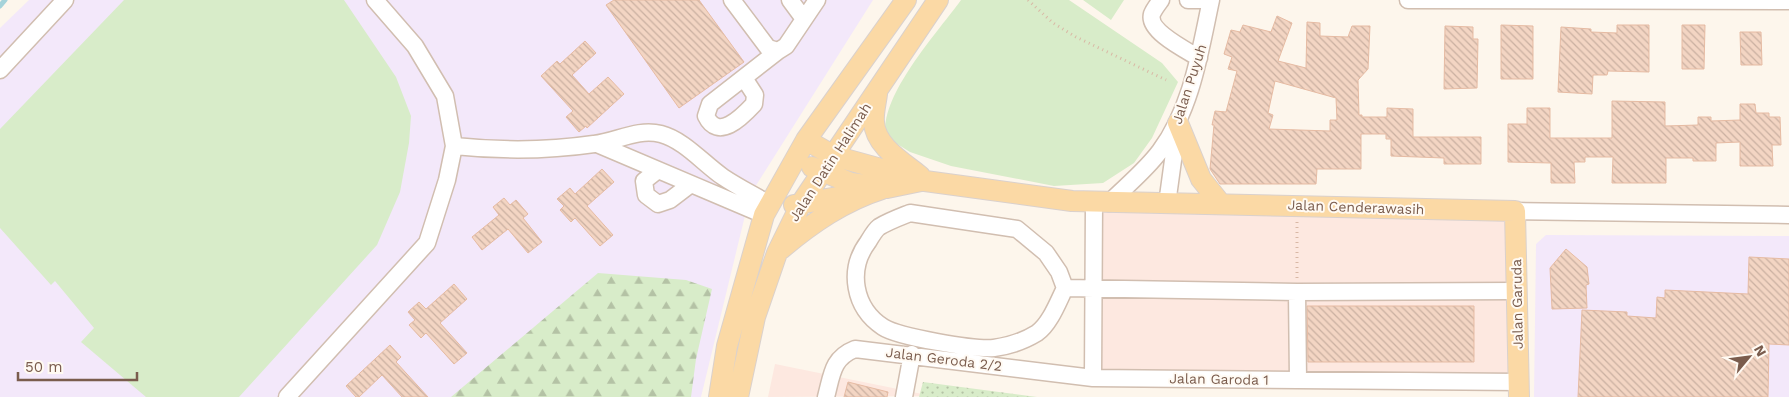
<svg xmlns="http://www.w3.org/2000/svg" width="1789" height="397" font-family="'Work Sans',sans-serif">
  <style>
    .commercial { fill: #fde8e0 }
    .education { fill: #f3e8fa }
    .grass { fill: url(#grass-dots) }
    .forest { fill: url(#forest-firs) }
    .park { fill: #d8ecc9 }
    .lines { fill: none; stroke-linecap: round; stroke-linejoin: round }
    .stream { stroke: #a5d3da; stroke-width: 5 }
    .building { fill: url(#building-back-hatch); stroke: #e6bba3; fill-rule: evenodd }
    .minor-casing { stroke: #d1beb0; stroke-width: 19 }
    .major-casing { stroke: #dad1cd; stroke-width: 22 }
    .path { stroke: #d9b8a5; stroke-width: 3; stroke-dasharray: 1 4; stroke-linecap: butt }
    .minor { stroke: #fff; stroke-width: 16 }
    .major { stroke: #fbd9a5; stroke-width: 20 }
    .labels { text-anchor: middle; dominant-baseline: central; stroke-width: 4; stroke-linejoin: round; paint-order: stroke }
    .street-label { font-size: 14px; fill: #7a5c4d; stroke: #fffaf3 }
  </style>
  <defs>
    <pattern id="grass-dots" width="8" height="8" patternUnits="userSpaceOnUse" patternTransform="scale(1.25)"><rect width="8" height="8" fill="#d8ecc9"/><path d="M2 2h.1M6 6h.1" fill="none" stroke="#b4c2a5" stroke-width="1.8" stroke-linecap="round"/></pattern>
    <pattern id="forest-firs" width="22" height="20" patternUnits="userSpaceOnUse" patternTransform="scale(1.25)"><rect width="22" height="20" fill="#d8ecc9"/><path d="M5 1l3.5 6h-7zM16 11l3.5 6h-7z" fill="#b4c2a5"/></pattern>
    <pattern id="building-back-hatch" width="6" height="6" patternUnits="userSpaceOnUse" patternTransform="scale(1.25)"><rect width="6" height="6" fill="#f3d5c3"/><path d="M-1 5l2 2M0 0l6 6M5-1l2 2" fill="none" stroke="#cab0a1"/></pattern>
  </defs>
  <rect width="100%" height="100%" fill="#fdf6ec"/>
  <path class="commercial" d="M1100 211 1505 220 1509 376 1100 371Z
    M775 364 932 396 768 397Z"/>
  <path class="education" d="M29 0H873L750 195 701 397H0V28Z
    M1546 235 1789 236V397H1534L1536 244Z"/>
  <path class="grass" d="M923 382 1037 397H919Z"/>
  <path class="forest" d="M598 273 686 280 712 289 696 359 691 397H451Z"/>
  <path class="park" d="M124 0H344L396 77 411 116 409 143 400 192 377 245 239 397H146L81 342 94 328 55 281 51 285 0 228V129Z
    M961 0H1069L1162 63 1178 82 1152 138 1134 163 1103 183 1054 186 951 166 910 152 886 137C878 97 938 32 961 0Z
    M1083 0H1124L1111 20Z"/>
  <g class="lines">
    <path class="stream" d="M0 6 5 0"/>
  </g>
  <path class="building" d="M614 0H699L744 62 679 108 606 5Z
    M1277 16 1292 23 1278 61 1306 68 1307 22 1320 23V36L1348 37 1352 26H1370L1368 69 1358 80 1359 115H1362V117H1387V108L1413 109V137H1481V164H1444V158L1391 156V139H1386V134H1361V169H1317L1316 184H1220L1210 169 1214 125H1212L1215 111 1226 112 1237 71 1228 69 1232 57 1224 54 1231 30 1240 32 1243 25 1271 32ZM1275 81 1336 98 1337 120H1330V131L1269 129 1273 115 1268 113Z
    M1501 25 1533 26V79H1501Z
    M1617 25H1649V72L1608 71 1607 75H1593L1592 94 1558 92 1561 27 1591 29V32L1617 33Z
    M1682 25H1705L1704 69H1682Z
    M1445 26 1473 27V39H1478L1477 88 1444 89Z
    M1740 32H1761L1762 65H1741Z
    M585 41 596 53 572 75 589 94 608 77 624 94 587 128 586 126 579 132 566 117 573 111 541 76 557 61 560 64Z
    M1612 101 1665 102V126L1698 125V117H1711V121L1740 120V104H1755L1756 113H1769V117H1780L1781 145H1772L1773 166H1740V142L1716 143V161H1693V158H1666V183H1612L1613 157H1585V162H1574L1575 183H1551V163L1508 162V124H1527V108H1550V138H1612Z
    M602 169 614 182 587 206 613 235 600 246 575 218 571 222 560 210 564 206 557 199 570 188 575 194Z
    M504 198 510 205 516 200 528 214 523 218 542 242 528 253 508 229 482 250 472 237 499 215 493 207Z
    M1566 249 1587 267 1589 284 1586 285 1587 308 1552 309 1550 268Z
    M1749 257 1789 259V345L1769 344 1768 397H1578L1582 310 1627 312V316L1656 318 1657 297 1665 298V290L1748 294Z
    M454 284 467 299 440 323 467 353 454 364 426 333 421 338 409 325 415 320 408 312 419 302 426 309Z
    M1307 306H1474V362H1308Z
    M390 345 401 357 396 362 428 397H402L382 375 359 397H356L346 386Z
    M848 382 888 392 887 397H844Z"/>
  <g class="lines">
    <g class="minor-casing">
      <path id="minor" d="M732 0 768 48 778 51 786 46 817 0
        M790 0 804 19
        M1161 0C1158 4 1154 9 1152 14 1147 31 1186 50 1199 58
        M1188 0H1207
        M1408 0 1789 1
        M0 70 65 0
        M744 78 755 95 754 104C741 118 718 141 706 116L710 104 778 51
        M597 144 764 215
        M454 146C502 151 546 151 594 144 616 142 637 128 661 134 684 140 704 164 723 177 738 187 754 195 769 204
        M658 170 644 181 646 195 658 204 670 200 691 184
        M1109 203C1126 186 1146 170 1160 151 1192 108 1200 51 1211 0
        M1167 204 1177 131
        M1515 211 1789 215
        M910 213 1017 229 1046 253 1059 272 1065 288C1058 302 1050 324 1037 333 1024 341 1009 346 994 348 976 350 898 337 883 327 854 308 847 270 868 242 871 237 875 230 879 227 889 221 900 217 910 213Z
        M1065 288 1297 292 1517 291
        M1297 292 1298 380
        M1093 378 1094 203
        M287 397 427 243 447 180 454 146 445 96 415 46 375 0
        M826 397C832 375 832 358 855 349L1093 378 1519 382
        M904 397 912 354"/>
    </g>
    <g class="major-casing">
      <path id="major" d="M877 94C876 103 873 113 874 122 875 146 903 162 920 176
        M1178 123 1201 179 1221 204
        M806 140 834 156 925 181 1072 201 1515 211 1519 397
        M812 167 851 183 887 188 921 181
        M794 205 854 194
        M781 249C812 223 844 201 882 189
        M719 397 727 346 764 215 806 140 906 0
        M738 397 755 317 777 253 802 202 938 0"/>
    </g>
    <path class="path" d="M1028 0 1053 23 1076 37 1166 80
      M1297 222V278"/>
    <use href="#minor" class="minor"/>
    <use href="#major" class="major"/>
  </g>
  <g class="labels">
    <g class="street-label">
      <text transform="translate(1189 84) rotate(-72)">Jalan Puyuh</text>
      <text transform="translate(830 162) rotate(-57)">Jalan Datin Halimah</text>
      <text transform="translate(1356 207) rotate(2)">Jalan Cenderawasih</text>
      <text transform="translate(1517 304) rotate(-91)">Jalan Garuda</text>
      <text transform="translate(944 359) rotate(7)">Jalan Geroda 2/2</text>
      <text transform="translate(1219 379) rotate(1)">Jalan Garoda 1</text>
    </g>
  </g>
  <g transform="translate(1749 357) rotate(61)" stroke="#fffaf3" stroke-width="4" paint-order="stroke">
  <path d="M0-4L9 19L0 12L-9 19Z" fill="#7a5c4d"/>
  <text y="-8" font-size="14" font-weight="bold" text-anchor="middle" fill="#7a5c4d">N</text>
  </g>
  <path d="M18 372v8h119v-8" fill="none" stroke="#7a5c4d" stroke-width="2.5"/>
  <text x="25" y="372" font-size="15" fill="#7a5c4d" stroke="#fffaf3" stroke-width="4" paint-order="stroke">50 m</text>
</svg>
